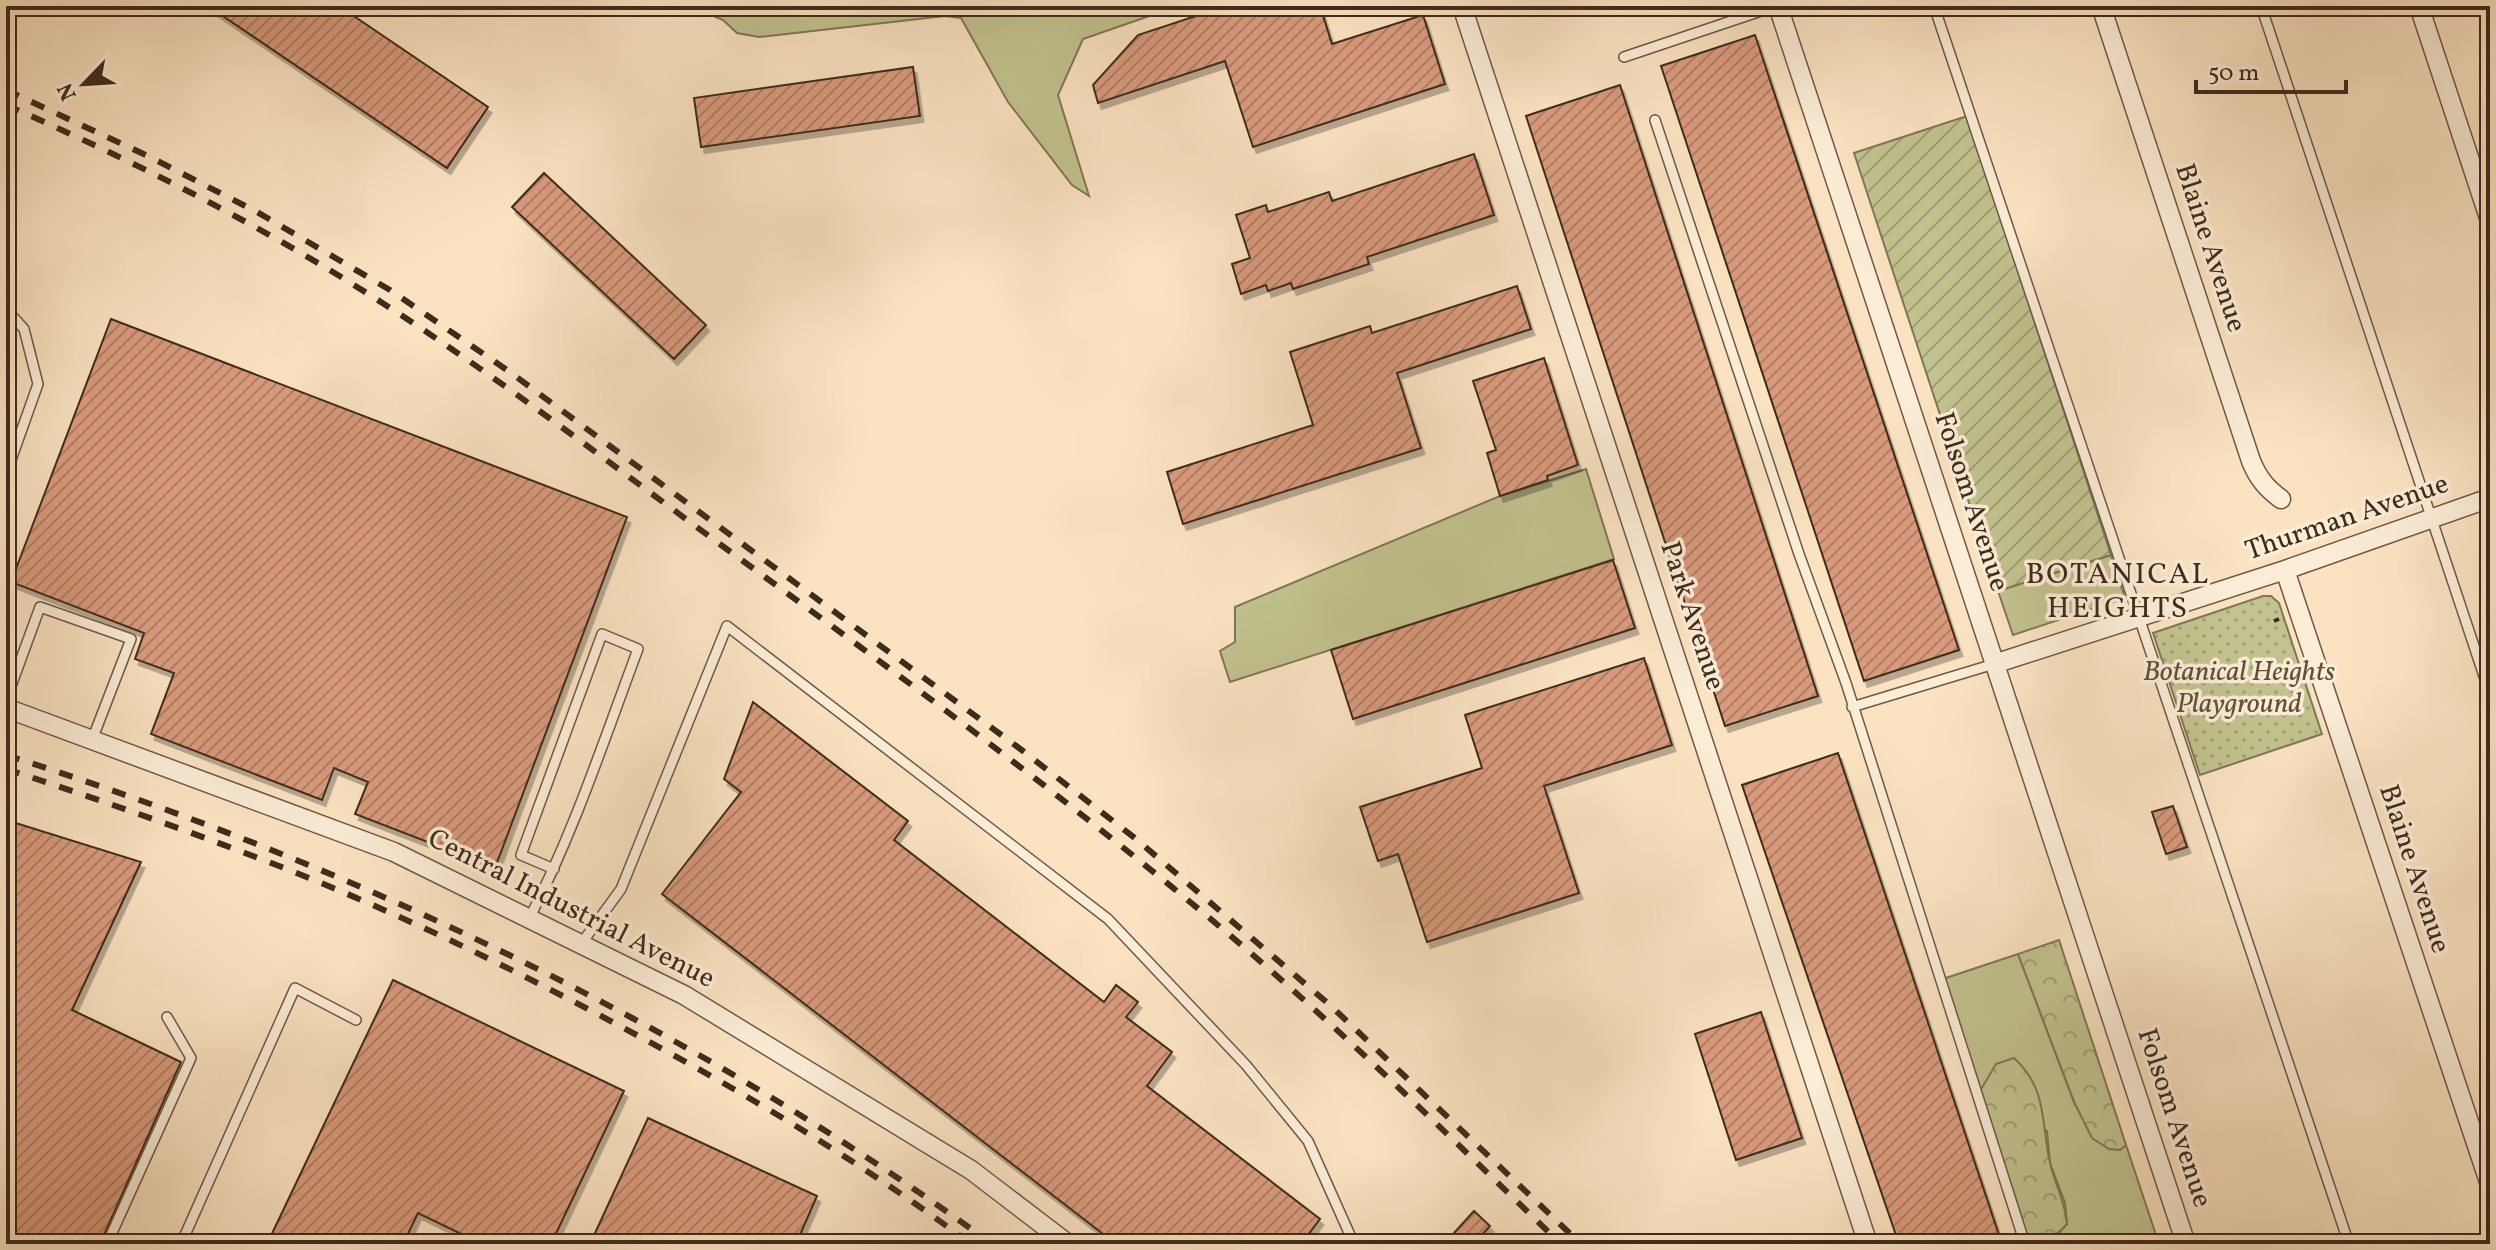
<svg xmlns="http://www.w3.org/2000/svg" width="2496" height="1250" font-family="Vollkorn,serif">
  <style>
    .grass { fill: #c2c390; stroke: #807756; stroke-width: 2 }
    .forest { fill: url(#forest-crowns); stroke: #807756; stroke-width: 2 }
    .park { fill: url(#park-dots); stroke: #807756; stroke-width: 2 }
    .garden { fill: url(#garden-furrows); stroke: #807756; stroke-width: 2 }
    .building { fill: url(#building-hatch); stroke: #3f2b1b; stroke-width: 2; filter: url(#shadow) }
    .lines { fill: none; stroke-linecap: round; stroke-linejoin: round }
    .service-casing { stroke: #6e5945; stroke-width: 12 }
    .minor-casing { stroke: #6e5945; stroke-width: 21 }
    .path { stroke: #3f2b1b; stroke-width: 4; stroke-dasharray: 6 4; stroke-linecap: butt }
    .service { stroke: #fcedd7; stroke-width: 9 }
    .minor { stroke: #fcedd7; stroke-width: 18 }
    .rail { stroke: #3f2b1b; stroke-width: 6; stroke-dasharray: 14 14; stroke-linecap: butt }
    .labels { text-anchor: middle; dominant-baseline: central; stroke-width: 7; stroke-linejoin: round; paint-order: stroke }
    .street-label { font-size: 28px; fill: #3f2b1b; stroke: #fcedd7 }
    .park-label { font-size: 28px; font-style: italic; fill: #605138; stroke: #fcedd7 }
    .neighbourhood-label { font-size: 30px; letter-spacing: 2px; fill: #3f2b1b; stroke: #fcedd7 }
  </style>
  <defs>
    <pattern id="forest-crowns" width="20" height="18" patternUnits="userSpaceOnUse" patternTransform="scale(2)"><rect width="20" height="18" fill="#c2c390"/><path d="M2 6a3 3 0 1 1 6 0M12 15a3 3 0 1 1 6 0" fill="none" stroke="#9f9f75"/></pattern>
    <pattern id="park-dots" width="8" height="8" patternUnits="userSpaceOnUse" patternTransform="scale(2)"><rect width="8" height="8" fill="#c2c390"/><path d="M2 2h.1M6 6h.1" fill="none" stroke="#9f9f75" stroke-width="1.8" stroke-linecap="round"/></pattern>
    <pattern id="garden-furrows" width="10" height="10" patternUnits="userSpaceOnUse" patternTransform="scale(2)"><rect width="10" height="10" fill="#c2c390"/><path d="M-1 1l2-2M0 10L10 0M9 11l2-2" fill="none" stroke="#9f9f75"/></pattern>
    <pattern id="building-hatch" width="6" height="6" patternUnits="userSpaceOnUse" patternTransform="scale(2)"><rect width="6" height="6" fill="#d99a7c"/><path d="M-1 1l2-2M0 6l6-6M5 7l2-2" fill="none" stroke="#b17e65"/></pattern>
    <filter id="shadow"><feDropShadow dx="3.5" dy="6" stdDeviation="0" flood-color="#0004"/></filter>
  </defs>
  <rect width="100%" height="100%" fill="#fbe3c2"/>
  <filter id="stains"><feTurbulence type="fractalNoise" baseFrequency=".0025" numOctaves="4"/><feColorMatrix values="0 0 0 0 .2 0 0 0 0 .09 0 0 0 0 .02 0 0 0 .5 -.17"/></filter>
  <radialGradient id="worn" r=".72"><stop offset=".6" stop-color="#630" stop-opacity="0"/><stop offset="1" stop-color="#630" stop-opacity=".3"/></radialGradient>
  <path class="grass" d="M690 6H1178L1083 39 1058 95 1089 196 1072 185 1008 102 961 18 945 16 759 37 737 33 723 20Z
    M1586 469 1614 559 1230 682 1220 651 1235 642V607L1500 496Z
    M2111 555 2125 598 2013 635 1998 591Z
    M2018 954 2075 1105 2120 1150 2126 1145 2159 1244H2041L2058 1234 2067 1224 2065 1203 2050 1163 2047 1131 1980 1091 1943 979Z"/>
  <path class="forest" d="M2059 940 2126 1145 2120 1150 2109 1149 2092 1138 2075 1104 2018 954Z
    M2014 1058C2048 1089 2041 1123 2050 1163 2055 1185 2065 1200 2067 1224 2057 1235 2045 1244 2030 1244L1980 1091 1996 1064Z"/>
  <path class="park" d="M2263 596H2271L2279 603 2322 734 2200 775 2153 633Z"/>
  <path class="garden" d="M1967 116 2111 555 1998 591 1854 153Z"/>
  <path class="building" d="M208 6H339L488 107 447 168Z
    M1226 6H1320L1332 44 1423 15 1445 84 1253 147 1225 61 1098 103 1093 85 1138 35Z
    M1755 35 1959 650 1864 681 1661 66Z
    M913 67 920 116 701 147 694 98Z
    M1620 85 1818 696 1725 726 1526 116Z
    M1474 154 1494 215 1367 257 1369 264 1293 289 1291 283 1268 291 1266 285 1241 294 1232 264 1250 258 1236 215 1266 205 1268 212 1329 192 1332 201Z
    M544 173 706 325 674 359 512 207Z
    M1517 286 1531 329 1397 373 1421 448 1183 524 1167 472 1313 425 1290 352 1370 326 1372 333Z
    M111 319 627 517 495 868 355 814 368 782 334 768 322 800 151 734 174 673 135 659 144 633 11 582Z
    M1544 358 1578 465 1547 476 1548 480 1500 496 1487 453 1496 450 1473 381Z
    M1613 560 1635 628 1353 719 1331 650Z
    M1644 658 1672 745 1544 786 1579 893 1427 942 1398 854 1378 861 1360 807 1482 768 1465 715Z
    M753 702 908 821 894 840 1104 1002 1116 985 1138 1002 1126 1017 1172 1052 1147 1086 1320 1219 1301 1244H1116L662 894 741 792 724 779Z
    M1838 753 2002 1244H1899L1742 785Z
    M2173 806 2187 847 2166 854 2152 812Z
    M6 820 141 862 72 1010 181 1062 100 1244H6Z
    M393 980 624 1091 551 1244H482L418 1213 403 1244H267Z
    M1761 1012 1802 1138 1736 1160 1695 1034Z
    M648 1118 817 1196 796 1244H590Z
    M1474 1211 1490 1226 1474 1244H1462L1453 1234Z"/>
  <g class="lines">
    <g class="service-casing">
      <path id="service" d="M1934 6 2349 1244
        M2261 6 2490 694
        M1624 57 1776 6
        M1655 120 1799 554 1846 683 2025 1244
        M6 309 24 329 38 384 6 474
        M6 700 40 607 131 639 92 740
        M1852 707 1994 664
        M529 919C574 832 604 740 638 649L602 634 521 855 554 869
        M581 944 621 889 727 626 1108 919 1246 1065 1308 1141 1354 1244
        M107 1244 191 1058 167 1017
        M181 1244 295 988 356 1020"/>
    </g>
    <g class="minor-casing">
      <path id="minor" d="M1462 6 1868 1244
        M1778 6 2186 1244
        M2101 6 2251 461C2258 478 2266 488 2281 499
        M2419 6 2490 221
        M2285 570 2490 1185
        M1994 664 2285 570 2490 498
        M6 708 394 852 684 995 971 1170 1068 1244"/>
    </g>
    <path class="path" d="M2274 621 2279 619"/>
    <use href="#service" class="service"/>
    <use href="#minor" class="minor"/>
    <path class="rail" d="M6 90 148 156 257 212 390 290 507 370 1023 751 1136 839 1331 1006 1581 1244
      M6 105C136 162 265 227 384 304 499 378 607 461 717 542 887 666 1058 791 1219 926 1338 1026 1449 1136 1561 1244
      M6 755C358 867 693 1026 992 1244
      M6 769C98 799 189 831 279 866 404 915 526 975 644 1039 757 1100 868 1167 971 1244"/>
  </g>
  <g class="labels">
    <g class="street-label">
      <text transform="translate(2210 248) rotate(72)">Blaine Avenue</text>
      <text transform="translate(1971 502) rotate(72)">Folsom Avenue</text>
      <text transform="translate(2347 518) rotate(-19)">Thurman Avenue</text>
      <text transform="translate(1692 616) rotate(72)">Park Avenue</text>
      <text transform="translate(2414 869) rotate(72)">Blaine Avenue</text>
      <text transform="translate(571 909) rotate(27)">Central Industrial Avenue</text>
      <text transform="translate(2174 1118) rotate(72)">Folsom Avenue</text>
    </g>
    <g class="park-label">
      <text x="2239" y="672">Botanical Heights<tspan x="2239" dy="32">Playground</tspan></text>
    </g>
    <g class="neighbourhood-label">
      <text x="2118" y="575">BOTANICAL<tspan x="2118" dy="34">HEIGHTS</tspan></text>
    </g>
  </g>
  <rect width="2496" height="1250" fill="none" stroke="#fbe3c2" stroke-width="32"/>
  <rect x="8" y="8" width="2480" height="1234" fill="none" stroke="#3f2b1b" stroke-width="4"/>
  <rect x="16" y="16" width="2464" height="1218" fill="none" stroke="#3f2b1b" stroke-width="2"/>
  <g transform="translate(84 84) rotate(245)" stroke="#fcedd7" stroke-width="6" paint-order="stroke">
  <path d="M0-6L14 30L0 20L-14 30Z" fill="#3f2b1b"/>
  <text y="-12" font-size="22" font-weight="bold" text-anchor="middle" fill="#3f2b1b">N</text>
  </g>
  <path d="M2196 80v12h150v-12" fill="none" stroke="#3f2b1b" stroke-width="4"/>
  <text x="2208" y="80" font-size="24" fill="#3f2b1b" stroke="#fcedd7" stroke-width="6" paint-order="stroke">50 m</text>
  <rect width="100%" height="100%" filter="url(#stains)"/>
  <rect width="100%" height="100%" fill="url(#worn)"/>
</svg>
